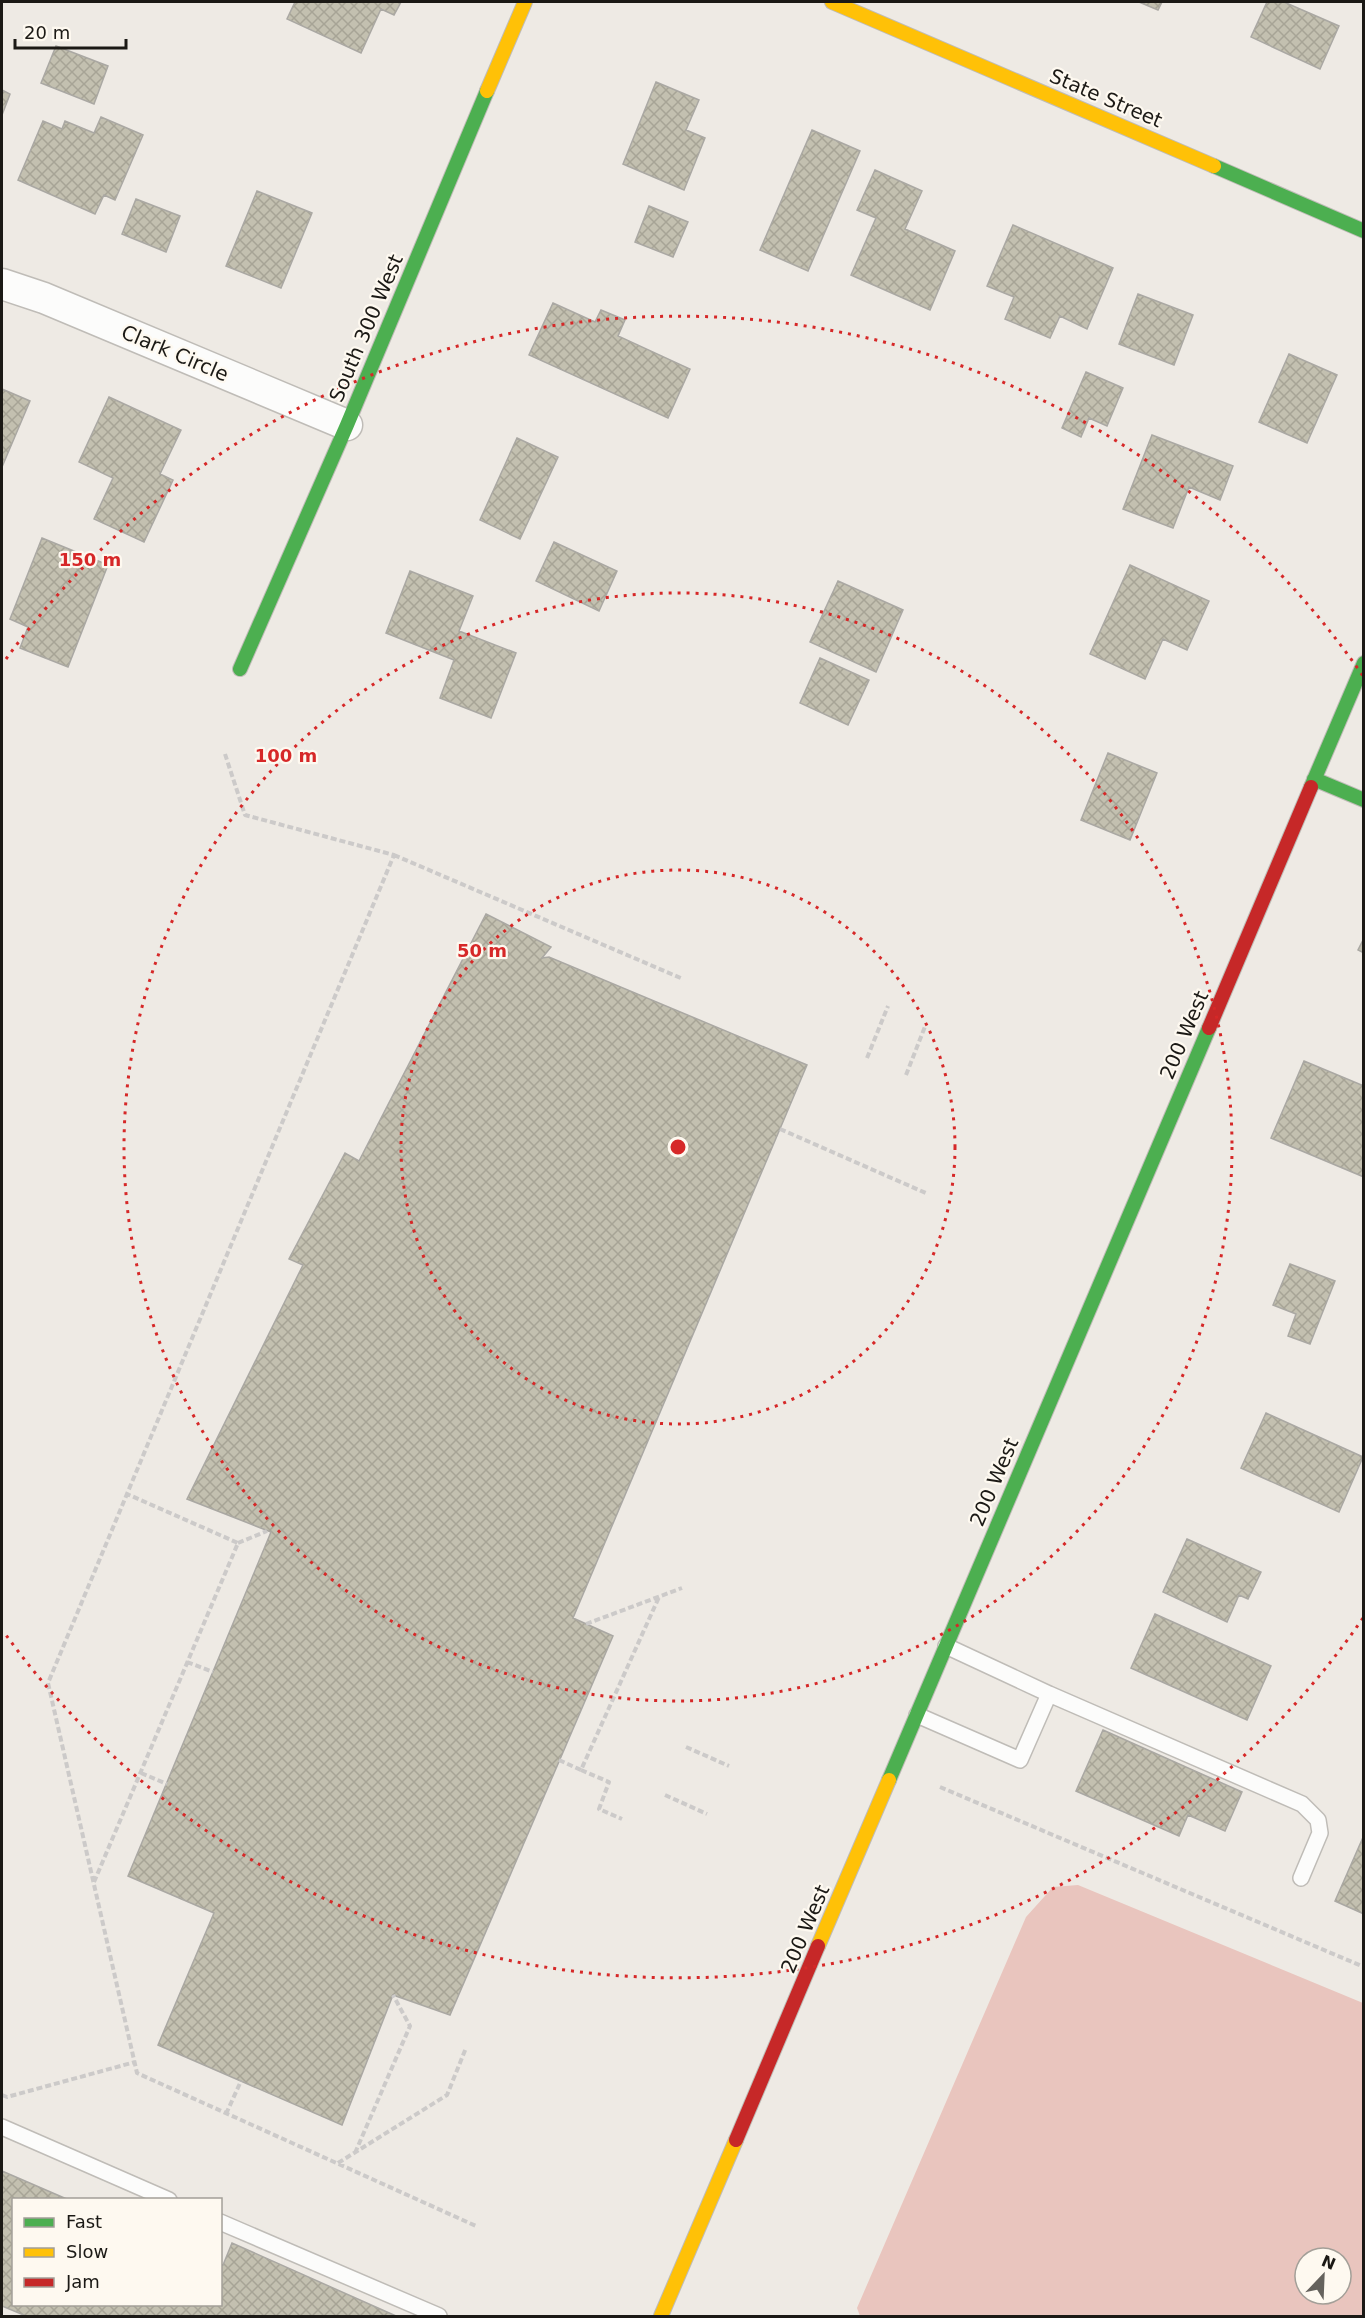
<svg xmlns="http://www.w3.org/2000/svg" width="1365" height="2318" font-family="'DejaVu Sans',sans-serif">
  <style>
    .pitch { fill: #e9c5be; fill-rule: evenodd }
    .building { fill: url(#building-cross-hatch); stroke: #aaa8a3; stroke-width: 1.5 }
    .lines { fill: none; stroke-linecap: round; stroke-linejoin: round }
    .lane-casing { stroke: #bfbcb7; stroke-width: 18 }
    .street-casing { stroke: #bfbcb7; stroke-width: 33 }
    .fast-casing { stroke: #bfbcb7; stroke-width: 16 }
    .slow-casing { stroke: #bfbcb7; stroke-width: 16 }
    .jam-casing { stroke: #bfbcb7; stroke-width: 16 }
    .path { stroke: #cccac9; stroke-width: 4; stroke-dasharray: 6 3; stroke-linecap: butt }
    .lane { stroke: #fcfcfb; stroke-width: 15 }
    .street { stroke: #fcfcfb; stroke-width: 30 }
    .fast { stroke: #4caf50; stroke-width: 14 }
    .slow { stroke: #ffc107; stroke-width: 14 }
    .jam { stroke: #c62828; stroke-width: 14 }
    .ring { fill: none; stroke: #d62828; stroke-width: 3; stroke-dasharray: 3 6 }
    .labels { text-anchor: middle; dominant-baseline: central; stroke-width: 4.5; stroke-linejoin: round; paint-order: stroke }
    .street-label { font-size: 20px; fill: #1b1915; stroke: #fef9f0 }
    .centre { fill: #d62828; stroke: #fef9f0; stroke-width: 3 }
    .ring-label { font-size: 18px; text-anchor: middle; font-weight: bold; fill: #d62828; stroke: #fef9f0; stroke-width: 4.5; stroke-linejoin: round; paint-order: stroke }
  </style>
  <defs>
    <pattern id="building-cross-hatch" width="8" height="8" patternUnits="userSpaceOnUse" patternTransform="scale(1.5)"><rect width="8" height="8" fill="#c3c0b0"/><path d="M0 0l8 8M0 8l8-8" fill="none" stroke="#a7a496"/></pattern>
  </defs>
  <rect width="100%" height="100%" fill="#eeeae4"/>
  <path class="pitch" d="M1078 1885 1363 2003V2316H860L857 2308 1026 1917 1053 1887ZM1305 2258H1341V2294H1305Z"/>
  <path class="building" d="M295 2H401L394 15 381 9 361 53 287 19Z
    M1139 2H1162L1158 10Z
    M1267 2H1284L1339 26 1320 69 1251 37Z
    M56 46 108 66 94 104 41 83Z
    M656 82 699 100 686 130 705 138 684 190 623 164Z
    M2 90 10 94 2 115Z
    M101 117 143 135 115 200 104 195 95 214 18 180 43 121 62 129 65 121 94 133Z
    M812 130 860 151 808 271 760 250Z
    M875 170 922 191 905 229 955 251 930 310 851 275 876 218 857 210Z
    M257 191 312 213 281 288 226 266Z
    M136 199 180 216 166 252 122 234Z
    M649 206 688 222 673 257 635 242Z
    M1013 225 1113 268 1087 329 1060 316 1050 338 1005 319 1014 297 987 286Z
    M1138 294 1193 315 1174 365 1119 344Z
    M553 303 595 322 601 310 625 320 618 336 690 369 668 418 529 355Z
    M1289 354 1337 375 1307 443 1259 422Z
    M1086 372 1123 388 1107 426 1089 418 1081 437 1062 428Z
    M2 389 30 401 2 467Z
    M109 397 181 430 160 474 173 480 144 542 94 519 113 478 79 462Z
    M1152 435 1233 466 1220 500 1189 487 1173 528 1123 509Z
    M517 438 558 457 520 539 480 520Z
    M42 538 108 565 68 667 20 648 28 627 10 619Z
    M554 542 617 571 599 611 536 581Z
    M1130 565 1209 601 1187 650 1163 639 1145 679 1090 654Z
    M410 571 473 596 459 631 516 653 491 718 440 698 454 660 386 633Z
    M838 581 903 610 876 672 810 642Z
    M820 658 869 680 848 725 800 703Z
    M1108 753 1157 773 1130 840 1081 820Z
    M486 914 551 947 542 958 549 957 807 1065 573 1618 613 1636 450 2015 393 1995 342 2125 158 2045 214 1913 128 1876 271 1532 187 1499 303 1265 289 1259 345 1153 359 1161Z
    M1364 938V953L1358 950Z
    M1304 1061 1364 1086V1177L1271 1138Z
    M1290 1264 1335 1281 1310 1344 1288 1336 1296 1314 1273 1305Z
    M1266 1413 1363 1457 1339 1512 1241 1468Z
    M1187 1539 1261 1572 1248 1599 1239 1595 1227 1622 1163 1592Z
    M1155 1614 1271 1666 1247 1720 1131 1668Z
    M1103 1730 1242 1792 1225 1831 1188 1815 1179 1836 1076 1791Z
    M1364 1835V1914L1335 1901Z
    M2 2171 69 2200H14V2304H220V2264L223 2265 232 2243 396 2316H26L2 2306Z"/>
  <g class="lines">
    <g class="lane-casing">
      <path id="lane" d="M1049 1694 1302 1804 1318 1820 1320 1833 1301 1878
        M917 1715 1020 1760 1049 1694 946 1646
        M2 2127 169 2200
        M220 2222 439 2316"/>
    </g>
    <g class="street-casing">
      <path id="street" d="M2 284 44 298 347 425"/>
    </g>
    <g class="fast-casing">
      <path id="fast" d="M1214 166 1364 231
        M240 669 347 425 487 91
        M1314 779 1364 800
        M1311 787 1364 663
        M889 1780 1209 1028"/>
    </g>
    <g class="slow-casing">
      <path id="slow" d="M832 2 1214 166
        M487 91 525 2
        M818 1946 889 1780
        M661 2316 736 2140"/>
    </g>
    <g class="jam-casing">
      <path id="jam" d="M1209 1028 1311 787
        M736 2140 818 1946"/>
    </g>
    <path class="path" d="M225 754 245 815 394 855 48 1683 137 2073 476 2226
      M394 855 683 979
      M867 1058 888 1006
      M906 1075 926 1024
      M780 1129 928 1194
      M238 1543 267 1531
      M586 1624 682 1588
      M187 1662 213 1672
      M686 1747 729 1766
      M559 1760 581 1770 659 1597
      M581 1770 609 1782 599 1809 622 1819
      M141 1773 167 1784
      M940 1787 1364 1967
      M665 1795 707 1814
      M94 1882 238 1543 127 1494
      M2 2095 7 2097 135 2062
      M226 2114 241 2081
      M355 2153 410 2026 393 1995
      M338 2163 447 2095 466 2048"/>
    <use href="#lane" class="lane"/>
    <use href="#street" class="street"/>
    <use href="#fast" class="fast"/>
    <use href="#slow" class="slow"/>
    <use href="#jam" class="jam"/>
  </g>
  <g class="ring">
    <circle cx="678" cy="1147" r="277"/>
    <circle cx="678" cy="1147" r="554"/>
    <path d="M1363 1618A831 831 0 0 1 6 1635M6 659A831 831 0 0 1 1363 676"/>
  </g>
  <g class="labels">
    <g class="street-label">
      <text transform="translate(1106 98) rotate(23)">State Street</text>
      <text transform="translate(366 328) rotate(-67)">South 300 West</text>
      <text transform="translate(175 353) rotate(23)">Clark Circle</text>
      <text transform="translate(1184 1035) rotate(-67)">200 West</text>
      <text transform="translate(994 1482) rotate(-67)">200 West</text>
      <text transform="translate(805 1929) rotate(-67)">200 West</text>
    </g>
  </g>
  <circle cx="678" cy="1147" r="9" class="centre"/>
  <g class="ring-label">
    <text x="90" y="566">150 m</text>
    <text x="286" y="762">100 m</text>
    <text x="482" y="957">50 m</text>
  </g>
  <rect width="1365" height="2318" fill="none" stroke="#1b1915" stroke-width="6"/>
  <rect x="12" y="2198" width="210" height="108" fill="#fef9f0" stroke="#a39f98" stroke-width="1.5"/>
  <rect x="24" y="2218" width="30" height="9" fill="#4caf50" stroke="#a39f98" stroke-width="1.5"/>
  <text x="66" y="2228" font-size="18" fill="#1b1915">Fast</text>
  <rect x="24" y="2248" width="30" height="9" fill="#ffc107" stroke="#a39f98" stroke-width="1.5"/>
  <text x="66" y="2258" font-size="18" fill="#1b1915">Slow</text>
  <rect x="24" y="2278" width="30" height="9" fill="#c62828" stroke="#a39f98" stroke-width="1.5"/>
  <text x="66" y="2288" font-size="18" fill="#1b1915">Jam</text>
  <g transform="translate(1323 2276) rotate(23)"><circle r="28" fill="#fef9f0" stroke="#a39f98" stroke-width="1.5"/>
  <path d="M0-4.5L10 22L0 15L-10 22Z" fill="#65625d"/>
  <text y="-9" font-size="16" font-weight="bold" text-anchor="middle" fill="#1b1915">N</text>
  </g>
  <path d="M15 39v9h111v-9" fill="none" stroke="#1b1915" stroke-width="3"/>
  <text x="24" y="39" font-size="18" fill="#1b1915" stroke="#fef9f0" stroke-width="4.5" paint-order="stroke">20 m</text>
</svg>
